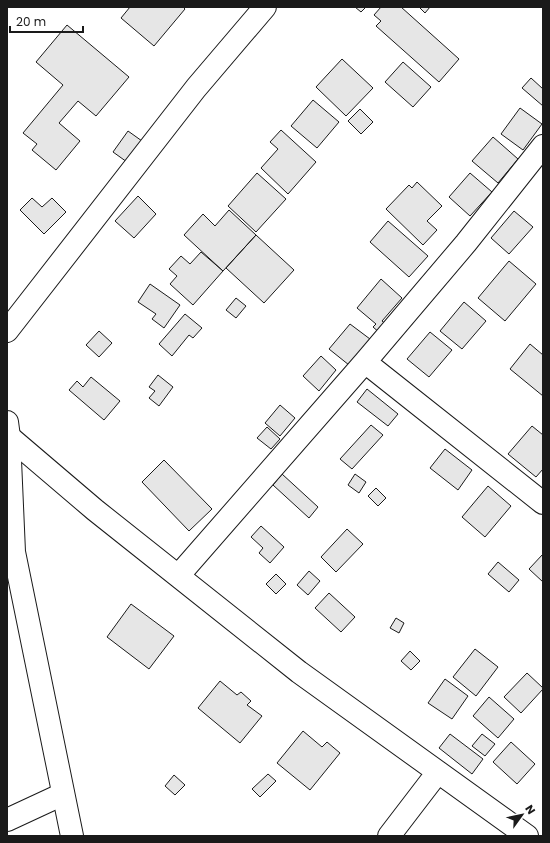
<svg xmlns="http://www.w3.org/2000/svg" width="550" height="843" font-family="Poppins,sans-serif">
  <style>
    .building { fill: #e6e6e6; stroke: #1a1a1a }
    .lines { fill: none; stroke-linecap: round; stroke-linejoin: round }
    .street-casing { stroke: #1a1a1a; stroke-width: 24 }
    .secondary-casing { stroke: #1a1a1a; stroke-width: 24 }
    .street { stroke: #fff; stroke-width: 22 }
    .secondary { stroke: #fff; stroke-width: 22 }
  </style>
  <rect width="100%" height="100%" fill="#fff"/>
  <path class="building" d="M130 7H183L185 9 154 46 121 18Z
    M355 7H366L361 12Z
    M381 7H401L459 59 439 82 376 26 381 21 374 15Z
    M419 7H430L425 13Z
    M67 25 129 77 96 116 78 101 59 123 80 141 56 170 32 150 37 144 23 133 63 85 36 62Z
    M342 59 373 88 346 116 316 87Z
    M403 62 431 87 413 107 385 82Z
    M531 78 543 89V106L522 88Z
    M313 100 339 122 317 148 291 126Z
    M520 108 542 124 523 150 501 134Z
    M360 109 373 122 361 134 348 121Z
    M281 130 316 162 288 194 261 168 278 149 270 142Z
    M128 131 142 141 127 162 113 152Z
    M493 137 518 159 498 183 472 161Z
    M257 173 286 199 256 232 228 206Z
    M470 173 492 192 470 216 449 197Z
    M417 182 442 206 427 221 437 230 423 245 386 209 409 185 412 188Z
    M138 196 156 214 134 238 115 221Z
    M32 198 42 207 52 198 66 212 44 234 20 210Z
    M229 210 256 235 223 271 184 235 203 214 215 226Z
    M514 211 533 227 509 254 491 238Z
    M388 221 428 256 409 277 370 242Z
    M256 235 294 270 264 303 226 268Z
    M201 252 223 271 193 305 170 284 177 276 169 269 181 256 190 264Z
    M509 261 536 284 505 321 478 298Z
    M381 279 402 298 382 321 387 325 380 333 373 327 376 324 357 308Z
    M150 284 180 305 164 328 152 319 156 314 138 302Z
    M236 298 246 306 236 318 226 310Z
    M464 302 486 321 462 349 440 331Z
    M185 314 202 328 193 338 189 335 172 356 159 344Z
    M350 324 370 339 349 365 329 349Z
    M99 331 112 343 99 357 86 345Z
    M430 332 452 350 429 377 407 359Z
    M530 344 543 355V396L510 369Z
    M321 356 336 370 319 391 303 376Z
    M158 375 173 387 159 406 149 398 155 391 149 387Z
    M91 377 120 401 104 420 69 390 77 381 83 387Z
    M367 389 398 414 388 426 357 402Z
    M280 405 295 418 280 436 265 423Z
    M371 425 383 435 352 469 340 459Z
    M532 426 543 435V469L536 477 508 454Z
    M267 427 280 439 271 449 257 438Z
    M445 449 472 470 458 490 430 468Z
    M164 460 212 509 189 531 142 482Z
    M282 474 318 507 309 518 273 485Z
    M355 474 366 482 359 493 348 485Z
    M488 486 511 506 485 537 462 517Z
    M376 488 386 498 378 506 368 496Z
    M261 526 284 547 270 563 259 553 263 548 251 537Z
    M347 529 363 544 336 572 321 557Z
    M543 554V582L529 569Z
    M498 562 519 580 509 592 488 574Z
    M309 571 320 581 308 595 297 585Z
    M276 574 286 584 276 594 266 584Z
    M329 593 355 617 341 632 315 608Z
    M131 604 174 636 149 669 107 637Z
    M396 618 404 623 399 633 390 628Z
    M475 649 498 667 476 696 453 677Z
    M410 651 420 661 411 670 401 661Z
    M527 673 543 688V689L521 713 504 697Z
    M445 679 468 696 452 719 428 703Z
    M220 681 237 695 241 692 251 701 247 705 262 716 240 743 198 708Z
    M489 697 514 719 498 738 473 716Z
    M303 731 322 747 327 742 340 753 310 790 277 763Z
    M450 734 483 759 472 774 439 748Z
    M482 734 495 744 485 756 472 746Z
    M511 742 535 764 517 784 493 762Z
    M268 774 276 781 260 797 252 789Z
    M174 775 185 785 175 795 165 786Z"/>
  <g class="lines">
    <g class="street-casing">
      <path id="street" d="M7 331 196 88 265 7
        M365 362 543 503
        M7 435 95 510 299 672 527 836
        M178 576 365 362 466 243 543 146
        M7 820 63 794
        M389 836 438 772"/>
    </g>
    <g class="secondary-casing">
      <path id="secondary" d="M7 422 9 437 14 552 72 836"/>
    </g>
    <use href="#street" class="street"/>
    <use href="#secondary" class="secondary"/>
  </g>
  <rect width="550" height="843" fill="none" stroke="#1a1a1a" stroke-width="16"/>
  <g transform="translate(522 815) rotate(57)" stroke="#ffffff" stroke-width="3" paint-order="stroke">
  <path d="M0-3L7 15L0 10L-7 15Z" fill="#1a1a1a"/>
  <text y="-6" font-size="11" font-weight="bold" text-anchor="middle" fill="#1a1a1a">N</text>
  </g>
  <path d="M10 26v6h73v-6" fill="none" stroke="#1a1a1a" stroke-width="2"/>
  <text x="16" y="26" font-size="12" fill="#1a1a1a" stroke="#ffffff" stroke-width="3" paint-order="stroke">20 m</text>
</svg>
